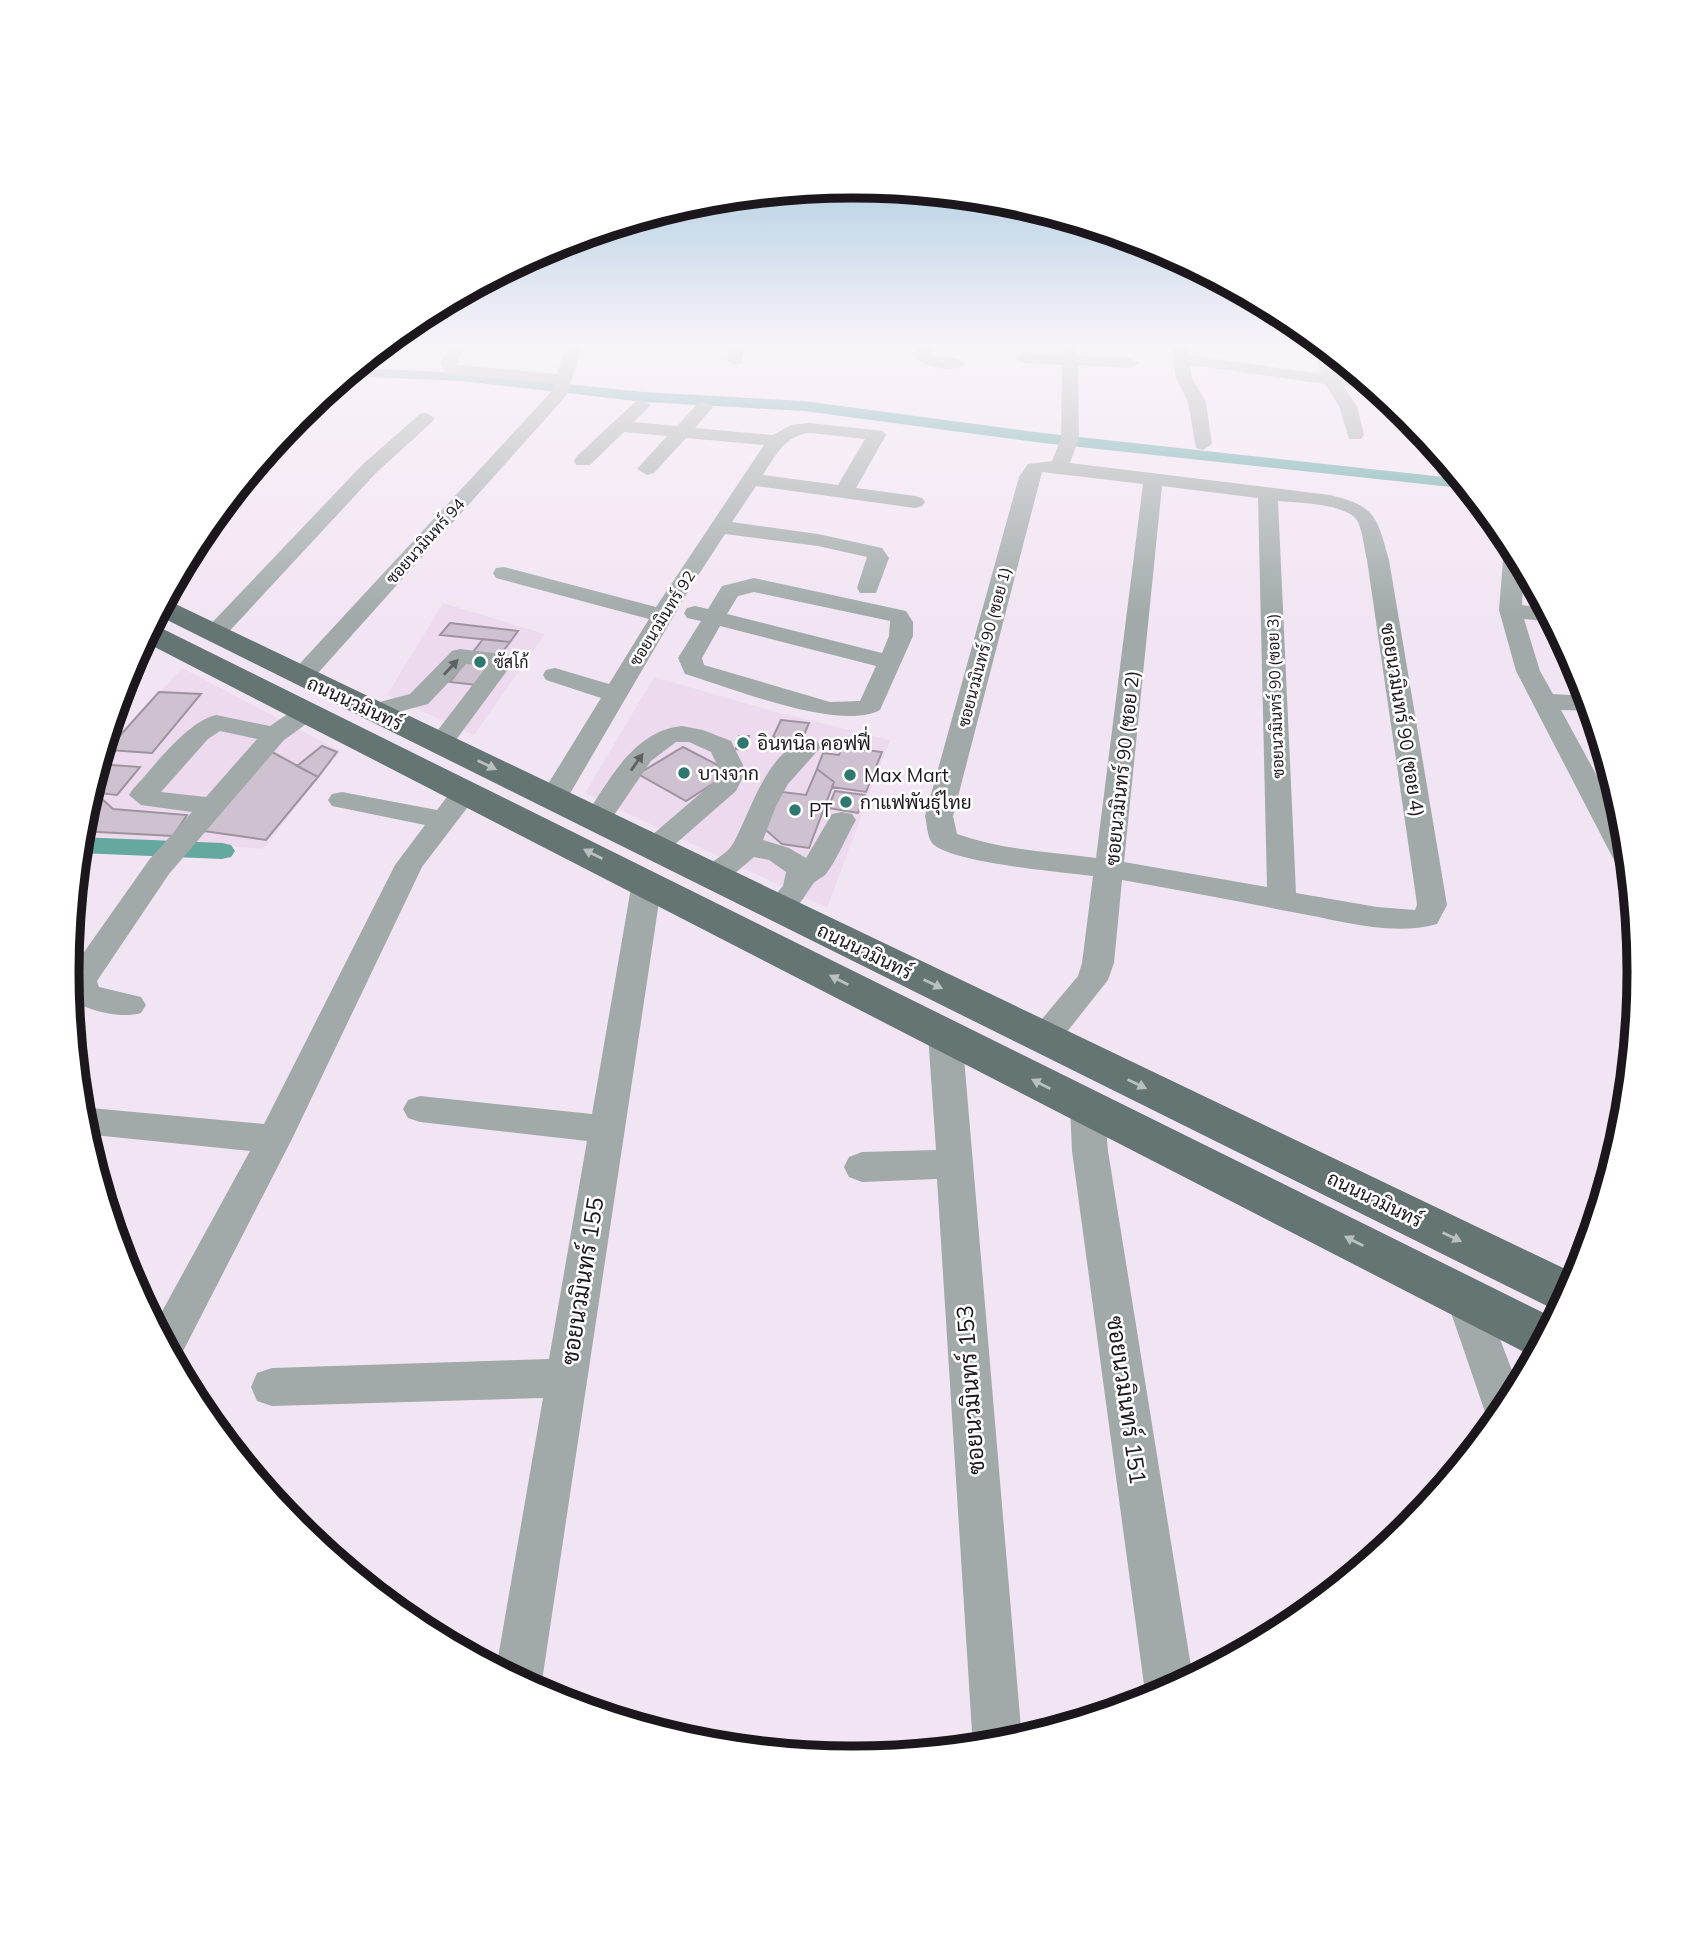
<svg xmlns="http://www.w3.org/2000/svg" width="1707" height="1945" font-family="Mulish,Sarabun,sans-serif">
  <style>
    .built { fill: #eddaee }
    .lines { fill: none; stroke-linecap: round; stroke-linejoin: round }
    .canal { fill: #64a8a0; fill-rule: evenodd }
    .building { fill: #cfc2d0; stroke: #9f93a0; stroke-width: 2 }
    .minor { fill: #a1aaa9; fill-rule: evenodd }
    .major { fill: #647573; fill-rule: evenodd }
    .oneway { fill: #5e6062 }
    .oneway2 { fill: #b9c1c0 }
    .poi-dot { fill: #307770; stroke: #fff; stroke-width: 2.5 }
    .labels { text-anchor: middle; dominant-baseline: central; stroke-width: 5; stroke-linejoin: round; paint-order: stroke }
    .far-street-label { font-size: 16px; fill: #1c171c; stroke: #fff }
    .far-poi-label { font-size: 16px; fill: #1c171c; stroke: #fff; text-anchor: start }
    .street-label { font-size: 19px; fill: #1c171c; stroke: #fff }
    .poi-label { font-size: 19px; fill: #1c171c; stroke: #fff; text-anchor: start }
    .near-street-label { font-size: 23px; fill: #1c171c; stroke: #fff }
    .rim { fill: none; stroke: #1c171c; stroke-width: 9 }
  </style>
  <rect width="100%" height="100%" fill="#f2e5f3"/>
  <path class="built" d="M443 603 545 634 474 735 387 695Z
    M182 668 340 751 263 849 80 835 82 819 100 758Z
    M654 677 773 711 890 740 827 908 585 793Z"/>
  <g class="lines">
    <path class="canal" d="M356 368 462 373 644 392 804 401 1043 433 1462 479 1470 489 1043 443 804 411 644 402 462 381 346 376Z
      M80 837 222 843 231 845 235 851 231 857 222 859 79 853Z"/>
  </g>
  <path class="building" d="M450 623 518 631 510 642 440 635Z
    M483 639 510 642 477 685 450 682Z
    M159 692 201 694 152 753 107 750Z
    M781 720 809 723 802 740 773 737Z
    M739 736H749L746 750 736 749Z
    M322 746 337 752 318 777 297 766Z
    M683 747 731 772 686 801 638 774Z
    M842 747 882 752 866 792 832 787 834 782 817 769 823 753 839 755Z
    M272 752 318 777 266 840 204 831Z
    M98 764 140 767 117 795 90 792Z
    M817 769 834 782 809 848 782 844 760 825 775 791 806 795Z
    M835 791 865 795 858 813 828 808Z
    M88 798H101L113 809 187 815 173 836 80 831Z"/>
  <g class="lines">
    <path class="minor" d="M384 344 392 345 381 359H369Z
      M450 344H466L456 364 458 365 557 374 567 344H583L566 396 310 682 301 684 292 682 289 677 292 672 552 391 554 384 447 374 440 364Z
      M730 344H746L741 363 735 365 727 360Z
      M916 344H932V356L958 359 966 364C956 373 924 368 915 357Z
      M1062 344H1078V356L1131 358 1139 363 1131 368 1078 365 1079 438 1070 463 1330 495C1376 506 1377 517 1389 560L1447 905 1437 924C1390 937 1339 920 1292 912 1236 901 1179 890 1122 880L1114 963 1108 980 1055 1047 1043 1050 1031 1047 1026 1038 1078 976 1082 963 1093 876C1064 872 949 863 932 843 927 836 927 824 925 816L1019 477 1028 464 1052 461 1061 438 1062 365 1024 363 1016 358 1024 353 1062 355ZM1042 472 1143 484 1096 858C1049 852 1002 850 957 834L953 816ZM1162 486 1258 498 1267 887 1124 862ZM1278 501C1297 503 1348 503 1358 522 1363 533 1364 548 1367 560L1415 890 1417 905 1415 910 1377 907 1296 893Z
      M1171 344H1187L1189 355 1321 374 1313 344C1332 344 1333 359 1338 375L1362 377 1373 386H1343L1357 406 1364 435 1361 439H1349L1339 406 1325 384 1190 365 1192 378 1206 402 1212 444 1203 450 1196 448 1188 402 1176 378Z
      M642 400 651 405 634 422 677 426 698 403 704 402 713 407 695 428 773 435 791 425 810 423 883 431 886 435 856 488 915 496 922 498 925 502 922 506 915 508 756 486 732 522 818 534 882 548 889 558 876 593H860L857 588 867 557 818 546 725 534 690 588 568 797 564 803 554 805 544 803 540 797 601 698 546 680 543 675 546 670 555 668 609 684 649 619 496 578 493 573 496 568 504 567 656 607 764 445 686 438 654 473 647 475 637 469 667 436 624 432 590 465H576L574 461 576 457 636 401ZM810 433 865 439 838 485 763 475C775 456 785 435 810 433Z
      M426 413 435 418 432 422 377 472 223 638H207L203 633 207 628 363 464 420 414Z
      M1512 542 1524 566 1522 605 1547 609 1554 622 1524 619 1540 671 1553 694 1588 696 1593 711 1561 710 1627 831 1631 873 1620 870 1616 864 1516 671 1499 610 1504 548Z
      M754 578 906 611 913 622V636L880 710C840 732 729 687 685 674L678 658 701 621 687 618 684 613 687 608 695 606 708 609 722 586ZM754 592 890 621 889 636 882 653 727 614 738 596ZM720 626 876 666 860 701 830 702 704 665 702 658Z
      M460 649 511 655 515 660 450 748 441 751 432 748 428 743 487 666 466 664 428 704 373 719 364 716 360 711 364 706 410 694 452 651Z
      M307 704 316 707 320 712 316 717 284 740 169 874 97 981 99 987 141 997 146 1005 141 1013C121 1019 86 1011 70 998L67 977 70 972 149 860 192 812 141 805 129 795 133 789C155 766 185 723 216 715L270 726 298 707ZM220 731 257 739 206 797 161 792 208 739Z
      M682 726 703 730 731 741 746 771 736 791 665 853 655 856 645 853 641 847 645 841 715 781 720 771 711 752 689 742H676L651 761 608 824 598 826 588 824 584 818C609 781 633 731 682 726Z
      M808 739 817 741 821 747 788 784 776 806 763 840 789 848 806 858 832 814 842 812 852 814 856 820C846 837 838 858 826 874 822 878 816 880 813 884 800 902 793 922 767 915L763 908 783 886 786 872 769 860 754 857C738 870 724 887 703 882L698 875C707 862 727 856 734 842 751 810 768 749 808 739Z
      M466 783 476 785 480 791 422 867 292 1139 179 1359 173 1361 154 1326 250 1151 84 1134 80 1107 264 1124 395 865 425 825 332 806 328 800 332 794 342 792 437 810 456 785Z
      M647 873 657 875 662 882 542 1681 538 1692 496 1669 543 1398 272 1406 257 1401 251 1387 257 1373 272 1368 549 1359 587 1141 420 1122 408 1118 403 1109 408 1100 420 1096 592 1114 632 882 637 875Z
      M945 1022 957 1025 962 1034 1022 1740 1007 1744 973 1748 937 1179 862 1182 849 1177 844 1167 849 1157 862 1152 936 1150 928 1034 933 1025Z
      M1087 1094 1099 1098 1104 1107 1108 1151 1193 1679 1149 1701 1145 1692 1072 1151 1070 1107 1075 1098Z
      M1466 1281 1480 1286 1519 1389 1508 1410 1494 1427 1485 1412 1446 1298 1452 1286Z"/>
    <path class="major" d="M165 599 1580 1276 1560 1311 1553 1309 157 615Z
      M151 625 157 626 1556 1319 1536 1357 1528 1354 143 641Z"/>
  </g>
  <defs><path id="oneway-solid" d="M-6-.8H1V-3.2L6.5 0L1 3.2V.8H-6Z" transform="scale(1.75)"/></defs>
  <g class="oneway">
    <use href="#oneway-solid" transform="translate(451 667) rotate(-47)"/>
    <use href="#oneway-solid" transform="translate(637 762) rotate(-55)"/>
  </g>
  <g class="oneway2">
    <use href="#oneway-solid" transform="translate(487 765) rotate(26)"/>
    <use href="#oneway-solid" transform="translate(593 854) rotate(-153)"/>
    <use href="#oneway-solid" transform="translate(839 980) rotate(-153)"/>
    <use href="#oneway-solid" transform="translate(933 984) rotate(26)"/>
    <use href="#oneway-solid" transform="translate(1041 1084) rotate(-153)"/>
    <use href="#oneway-solid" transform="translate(1137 1084) rotate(26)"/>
    <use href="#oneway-solid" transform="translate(1452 1237) rotate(26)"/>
    <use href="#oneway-solid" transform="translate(1354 1241) rotate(-153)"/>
  </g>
  <linearGradient id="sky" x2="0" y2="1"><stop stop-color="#73afcb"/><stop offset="0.56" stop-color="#f9f3fa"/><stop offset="1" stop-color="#f9f3fa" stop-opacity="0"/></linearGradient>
  <rect width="1707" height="617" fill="url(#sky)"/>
  <g class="poi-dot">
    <circle cx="480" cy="662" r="7"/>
    <circle cx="743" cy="743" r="7"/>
    <circle cx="684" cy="773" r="7"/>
    <circle cx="850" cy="775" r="7"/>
    <circle cx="846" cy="802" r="7"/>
    <circle cx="795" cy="810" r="7"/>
  </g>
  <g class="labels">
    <g class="far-street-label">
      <text transform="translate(425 541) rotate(-48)">ซอยนวมินทร์ 94</text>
      <text transform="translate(662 618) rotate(-58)">ซอยนวมินทร์ 92</text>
      <text transform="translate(984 647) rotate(-75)">ซอยนวมินทร์ 90 (ซอย 1)</text>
      <text transform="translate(1275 696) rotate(-92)">ซอยนวมินทร์ 90 (ซอย 3)</text>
    </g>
    <g class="far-poi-label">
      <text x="494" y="662">ซัสโก้</text>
    </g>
    <g class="street-label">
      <text transform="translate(355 703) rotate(25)">ถนนนวมินทร์</text>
      <text transform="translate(1403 720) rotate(81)">ซอยนวมินทร์ 90 (ซอย 4)</text>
      <text transform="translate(1122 768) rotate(-84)">ซอยนวมินทร์ 90 (ซอย 2)</text>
      <text transform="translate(865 951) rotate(26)">ถนนนวมินทร์</text>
      <text transform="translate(1375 1199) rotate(26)">ถนนนวมินทร์</text>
    </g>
    <g class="poi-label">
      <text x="757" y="743">อินทนิล คอฟฟี่</text>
      <text x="698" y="773">บางจาก</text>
      <text x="864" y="775">Max Mart</text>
      <text x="860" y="802">กาแฟพันธุ์ไทย</text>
      <text x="809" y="810">PT</text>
    </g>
    <g class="near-street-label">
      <text transform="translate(582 1281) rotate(-81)">ซอยนวมินทร์ 155</text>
      <text transform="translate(970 1390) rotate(-94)">ซอยนวมินทร์ 153</text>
      <text transform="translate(1127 1400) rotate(82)">ซอยนวมินทร์ 151</text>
    </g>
  </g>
  <path d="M0 0H1707V1945H0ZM79 972a774 774 0 1 1 1548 0a774 774 0 1 1-1548 0Z" fill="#fff" fill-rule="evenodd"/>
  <path class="rim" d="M79 972a774 774 0 1 1 1548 0a774 774 0 1 1-1548 0Z"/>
</svg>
